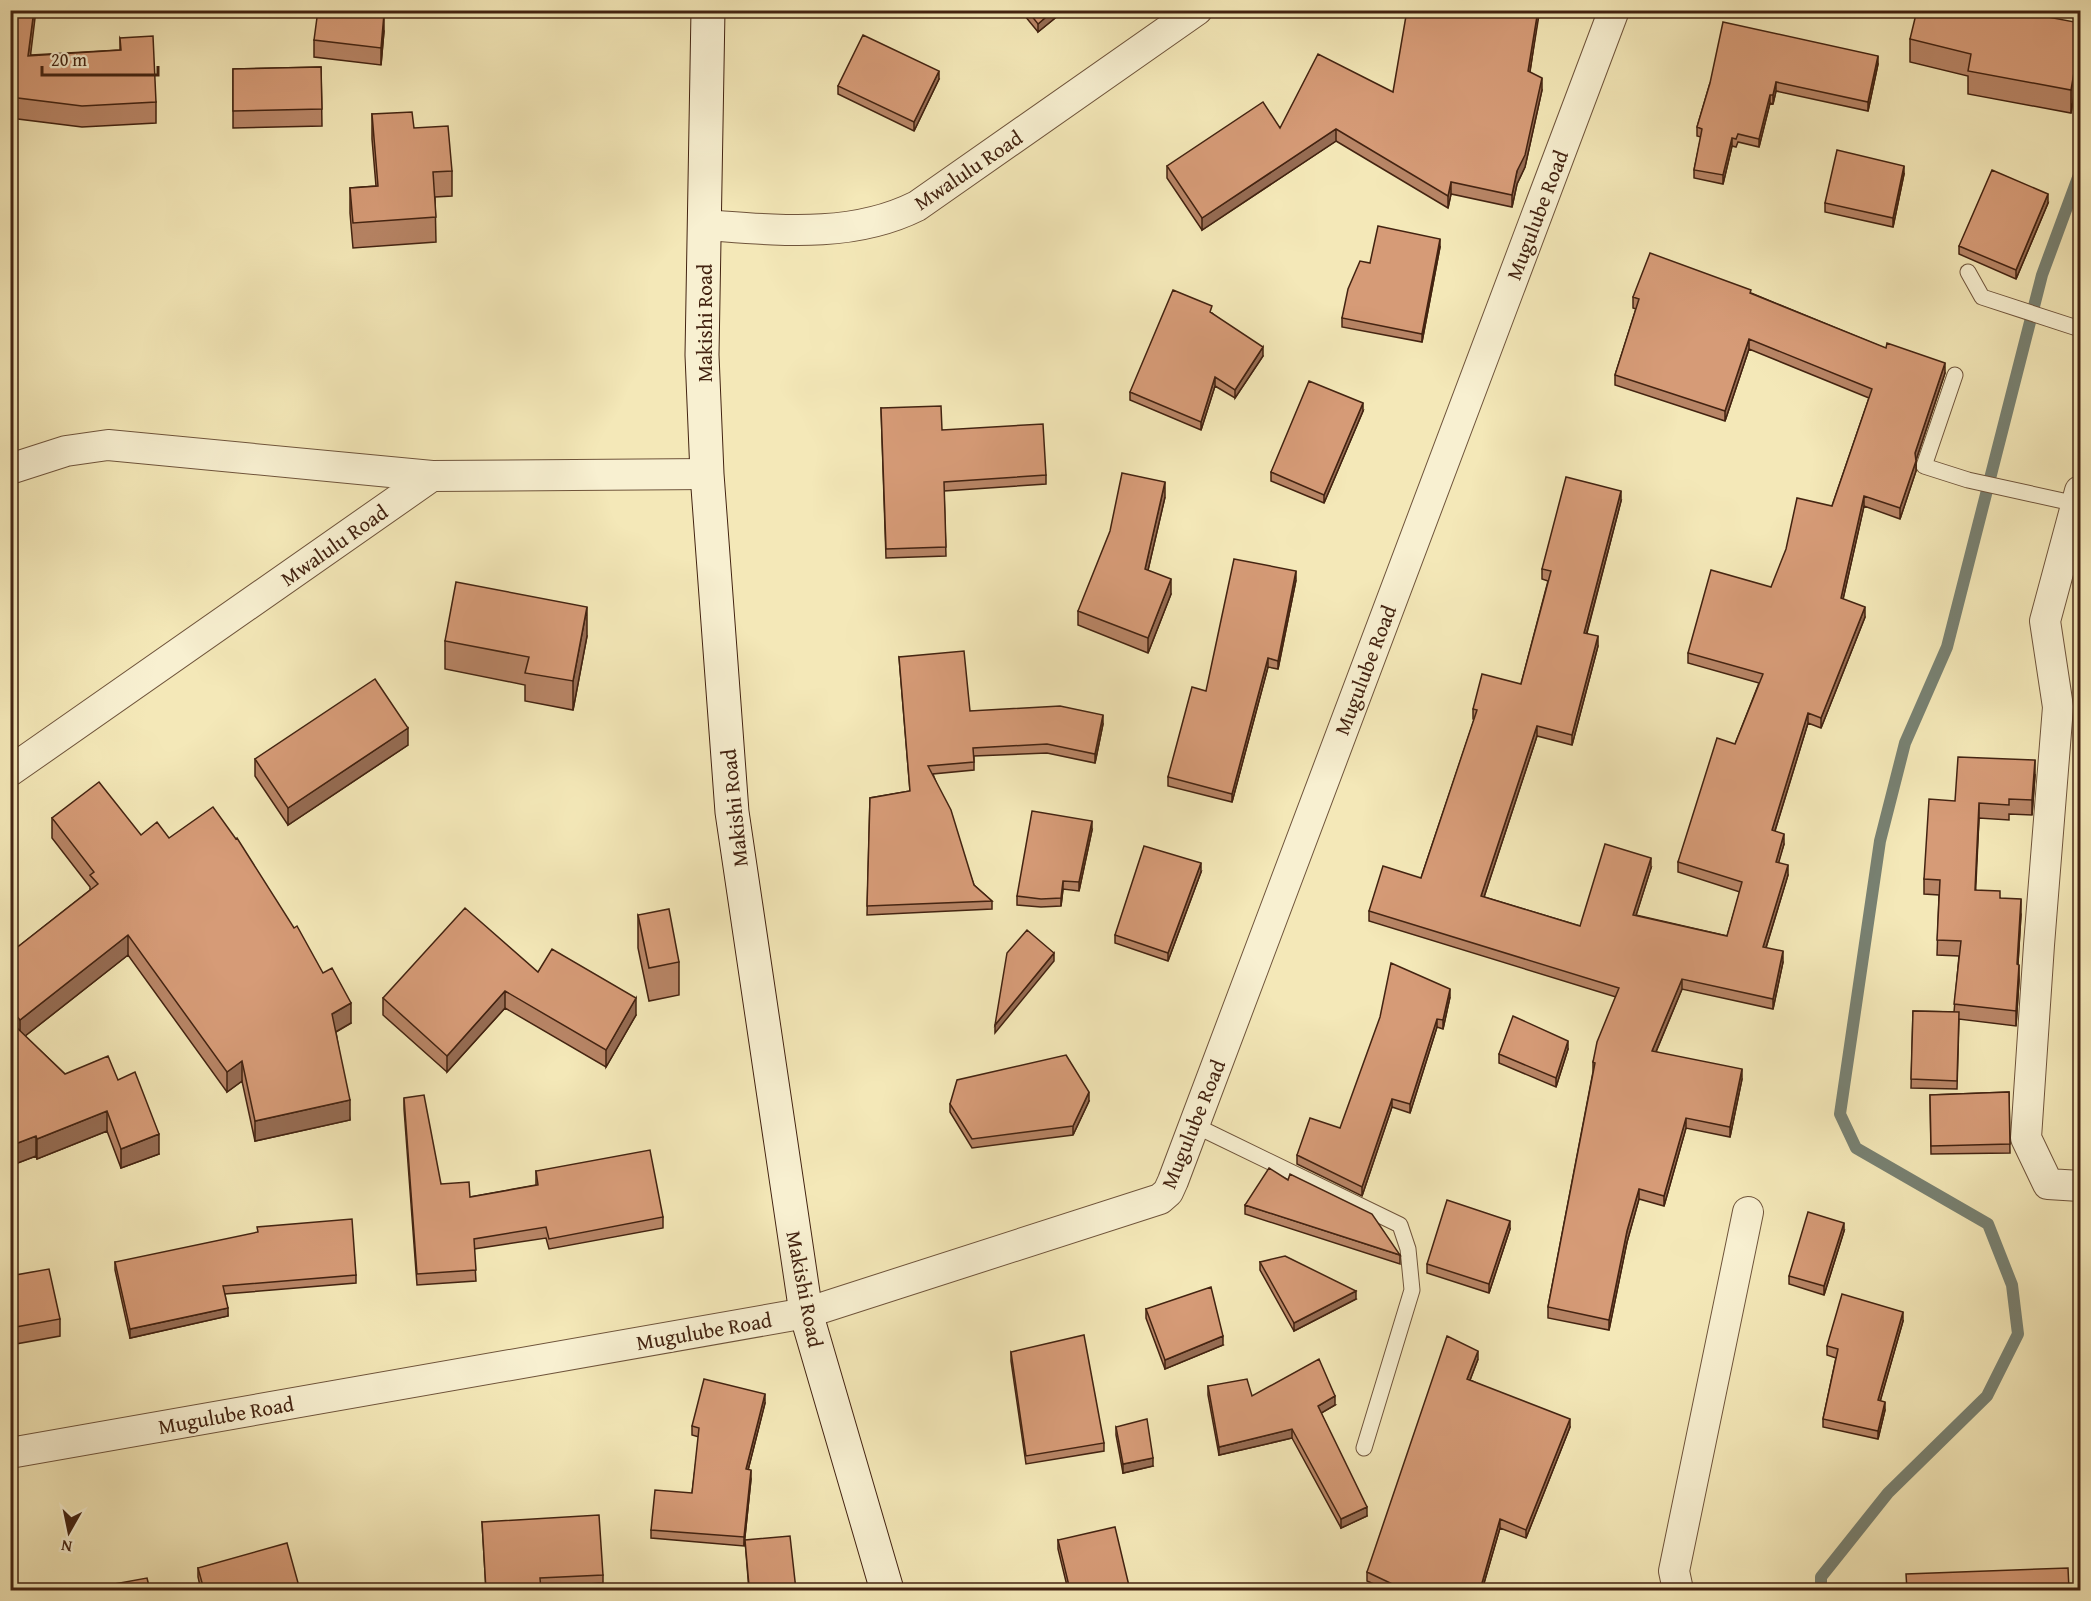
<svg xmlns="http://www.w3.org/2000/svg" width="2091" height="1601" font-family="'Gentium Book Plus',serif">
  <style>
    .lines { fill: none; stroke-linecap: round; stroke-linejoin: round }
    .stream { stroke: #788172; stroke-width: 12 }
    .service-casing { stroke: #6f543b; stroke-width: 17 }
    .minor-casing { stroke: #6f543b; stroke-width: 32 }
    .secondary-casing { stroke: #432311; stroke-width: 35 }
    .service { stroke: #f8f0d1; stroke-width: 15 }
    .minor { stroke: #f8f0d1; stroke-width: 30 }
    .secondary { stroke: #f8f0d1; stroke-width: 33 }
    .wall { fill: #b88566; stroke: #432311; stroke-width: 1.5 }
    .shaded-wall { fill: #966c53; stroke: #432311; stroke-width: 1.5 }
    .building { fill: #d69b77; stroke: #432311; stroke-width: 1.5 }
    .labels { text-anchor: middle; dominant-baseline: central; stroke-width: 4.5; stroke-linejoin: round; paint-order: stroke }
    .street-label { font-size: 21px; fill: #432311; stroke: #f8f0d1 }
  </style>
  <rect width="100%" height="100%" fill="#f4e8b8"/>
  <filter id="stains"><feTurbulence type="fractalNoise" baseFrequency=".00333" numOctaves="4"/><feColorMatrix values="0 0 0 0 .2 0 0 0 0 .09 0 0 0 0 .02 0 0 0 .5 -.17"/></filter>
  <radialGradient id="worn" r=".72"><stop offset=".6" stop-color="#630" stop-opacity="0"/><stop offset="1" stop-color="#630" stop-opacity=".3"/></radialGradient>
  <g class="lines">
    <path class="stream" d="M1821 1590V1577L1888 1493 1987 1396 2018 1334 2012 1285 1988 1224 1856 1148 1840 1114 1880 841 1905 743 1947 647 2042 275 2080 172"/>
    <g class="service-casing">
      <path id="service" d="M1968 272 1982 297 2080 329
        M1955 375 1924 466 1968 480 2077 504
        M1194 1125 1400 1225 1408 1249 1412 1290 1364 1448"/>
    </g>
    <g class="minor-casing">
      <path id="minor" d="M705 225C777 230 851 239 917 206L1197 10
        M10 469 66 451 108 445 432 476
        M2080 491 2045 621 2058 707 2039 945 2026 1138 2048 1184 2080 1186
        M10 771 432 476 707 474
        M10 1453 806 1313 1160 1199 1168 1192 1173 1181 1614 10
        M1678 1590 1674 1571 1748 1212"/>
    </g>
    <g class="secondary-casing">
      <path id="secondary" d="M708 10 702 355 707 474 732 812 806 1313 887 1590"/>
    </g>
    <use href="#service" class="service"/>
    <use href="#minor" class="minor"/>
    <use href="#secondary" class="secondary"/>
  </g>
  <path class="wall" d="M10 10 31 55 120 50V38L156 102V123L82 127 10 118Z
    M1020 10H1065L1038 32Z
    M1539 10 1530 72 1542 90 1525 167 1517 184 1512 207 1451 194 1448 208 1336 141 1202 230 1167 178V166L1280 128 1393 92Z
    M2080 23V60L2071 113 1968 94V76L1910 62V39Z
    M384 31 381 65 314 57V40Z
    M1878 64 1868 111 1776 91 1773 104 1770 103 1759 147 1738 142 1736 147 1732 146 1723 184 1694 178V170L1701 137 1697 136V127L1710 83Z
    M321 67 322 126 233 128V69Z
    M939 79 914 131 838 94V86Z
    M372 114 414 128 452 171V196L435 197 436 242 353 248 350 213V188L376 186 372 139Z
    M1904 174 1893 227 1825 212V203Z
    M2048 203 2016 279 1959 254V246Z
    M1440 247 1422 342 1342 327V318L1370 263Z
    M1751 293 1945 373 1916 460V471L1900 519 1864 506 1843 599 1865 617 1821 728 1808 723 1775 831 1784 844 1778 863 1788 875 1766 948 1783 962 1773 1009 1682 989 1656 1052 1742 1079 1730 1137 1686 1128 1664 1206 1639 1199 1627 1242 1609 1330 1548 1318V1307L1593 1072V1062L1616 997 1369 921V911L1421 878 1474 720 1473 719V709L1521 684 1548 581 1542 579V569L1621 501 1587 633 1598 646 1572 745 1537 736 1484 897 1580 926 1651 868 1636 915 1727 936 1740 892 1678 872V862L1735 744 1759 683 1688 663V653L1771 587 1832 506 1869 398 1749 349 1725 421 1615 385V375L1636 309 1633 308V297Z
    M1212 313 1263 356 1235 398 1215 386 1201 430 1130 400V392Z
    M881 408 942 430 1046 475V484L944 491 946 556 886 558Z
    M1363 411 1324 503 1271 481V472Z
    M1165 497 1148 570 1171 594 1148 653 1078 625V611Z
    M1296 580 1278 669 1268 667 1232 802 1168 786V777L1206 691Z
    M587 636 573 710 525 701V685L445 669V641Z
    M899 657 970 711 1103 724 1095 763 1047 753 974 756V770L933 774 974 885 992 901V909L867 915 870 798 910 791Z
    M408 745 288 825 255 776V759Z
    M2035 775 2032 815 2009 814V820L1979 818 1975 890 2000 898 2021 914 2018 964 2019 980 2016 1026 1959 1019 1957 1089 1911 1088 1913 1011 1954 1012 1959 956 1937 955 1939 895 1924 894V879L1955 801Z
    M52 818 141 835 169 838 351 1023 336 1032 350 1120 255 1141 242 1081 227 1092 128 955 25 1036 65 1074 118 1080 159 1154 121 1168 107 1131 37 1159 36 1156 10 1166V953L90 890V887L52 838Z
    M1092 830 1079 891 1063 889 1061 906 1041 907 1017 905V896Z
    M1201 872 1168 961 1115 943V935Z
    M638 915 679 962V995L649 1001 638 948Z
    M538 972 636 1015 606 1067 505 1008 447 1072 383 1015V998Z
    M1450 997 1443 1029 1437 1027 1410 1113 1392 1107 1362 1196 1297 1164V1155L1340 1128Z
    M1568 1049 1556 1087 1499 1063V1054Z
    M2009 1092 2010 1153 1931 1154 1930 1095Z
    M404 1098 441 1184 470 1197 536 1185V1171L663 1217V1228L549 1249 546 1238 474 1249 476 1281 417 1285 404 1109Z
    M1089 1101 1073 1135 972 1148 950 1112V1104Z
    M1245 1205 1400 1255V1264L1245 1214Z
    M1510 1229 1489 1293 1427 1273V1264Z
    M1844 1231 1824 1295 1789 1284V1276Z
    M115 1262 356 1275V1283L225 1294 228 1316 130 1338 115 1270Z
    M1260 1262 1356 1299 1294 1331 1260 1270Z
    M10 1276 60 1319V1336L10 1345Z
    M1146 1309 1223 1345 1165 1369 1146 1318Z
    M1903 1321 1880 1401 1885 1410 1878 1439 1823 1427V1419L1836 1358 1827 1355V1346Z
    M1011 1352 1104 1443V1451L1026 1464 1011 1361Z
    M1478 1359 1470 1380 1570 1427 1526 1538 1500 1528 1482 1590H1387L1367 1581V1572Z
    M1208 1386 1252 1396 1335 1405 1321 1413 1367 1516 1341 1528 1292 1438 1219 1455 1208 1395Z
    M765 1403 748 1470 751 1479 744 1546 651 1538V1530L692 1493 699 1437 692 1435V1426Z
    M1116 1427 1153 1466 1123 1473 1116 1435Z
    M482 1522 603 1575V1583L541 1587V1590H486Z
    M745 1540 796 1590H749Z
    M1058 1540 1130 1590H1068L1058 1549Z
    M198 1568 300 1590H201L198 1577Z"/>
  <path class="shaded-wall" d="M34 10H36L28 76V56Z
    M1054 10H1065L1038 32V24Z
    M1538 10H1539V15L1528 83V71Z
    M384 14V31L381 65V48Z
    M2080 38V60L2071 113V90Z
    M1878 56V64L1868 111V102Z
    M939 71V79L914 131V122Z
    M1542 78V90L1525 167 1517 184 1512 207V195L1517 171Z
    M1776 82V91L1773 104V95Z
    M1770 95V103L1759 147V139Z
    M1336 129V141L1202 230V218Z
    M1732 138V146L1723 184V175Z
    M1904 166V174L1893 227V218Z
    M1451 182V194L1448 208V196Z
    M2048 194V203L2016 279V270Z
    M1440 239V247L1422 342V334Z
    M15 255V271L10 322V305Z
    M1749 339V349L1725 421V411Z
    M1263 347V356L1235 398V390Z
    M1945 363V373L1915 463V453Z
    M1215 377V386L1201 430V422Z
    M1363 403V411L1324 503V495Z
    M1916 461V471L1900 519V508Z
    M1165 482V497L1145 583V569Z
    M1621 491V501L1584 643V633Z
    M1864 496V506L1841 608V598Z
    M1296 571V580L1278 669V661Z
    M1171 579V594L1148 653V638Z
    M587 607V636L573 710V681Z
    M1865 607V617L1821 728V718Z
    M1598 636V646L1572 745V735Z
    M1268 658V667L1232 802V794Z
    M1808 713V723L1772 840V830Z
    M1103 715V724L1095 763V754Z
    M1537 726V736L1481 906V896Z
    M408 728V745L288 825V808Z
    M2035 760V775L2032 815V800Z
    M1979 803V818L1975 905V890Z
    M1092 821V830L1079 891V882Z
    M1784 834V844L1776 872V862Z
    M1651 858V868L1633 925V915Z
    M1201 863V872L1168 961V953Z
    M1788 865V875L1763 957V947Z
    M1063 881V889L1061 906V898Z
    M2021 899V914L2017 979V964Z
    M128 935V955L20 1040V1020Z
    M1783 951V962L1773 1009V999Z
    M1054 953V961L995 1033V1025Z
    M2019 965V980L2016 1026V1011Z
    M1682 979V989L1652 1061V1051Z
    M1450 989V997L1443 1029V1020Z
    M505 991V1008L447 1072V1056Z
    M636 998V1015L606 1067V1050Z
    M351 1003V1023L332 1034V1014Z
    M1437 1019V1027L1410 1113V1104Z
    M1568 1041V1049L1556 1087V1078Z
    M242 1061V1081L227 1092V1072Z
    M1742 1069V1079L1730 1137V1127Z
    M1089 1092V1101L1073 1135V1126Z
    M1392 1099V1107L1362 1196V1187Z
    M350 1100V1120L255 1141V1121Z
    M107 1111V1131L37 1159V1139Z
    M1686 1118V1128L1664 1206V1196Z
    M159 1134V1154L121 1168V1149Z
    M36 1136V1156L10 1166V1146Z
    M1639 1189V1199L1627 1242 1609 1330V1320L1627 1231Z
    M1510 1221V1229L1489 1293V1284Z
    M1844 1223V1231L1824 1295V1286Z
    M1356 1291V1299L1294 1331V1323Z
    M228 1308V1316L130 1338V1329Z
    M1903 1312V1321L1878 1409V1400Z
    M1223 1336V1345L1165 1369V1360Z
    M1478 1351V1359L1467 1388V1379Z
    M765 1394V1403L746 1478V1469Z
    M1335 1396V1405L1318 1415V1406Z
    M1885 1402V1410L1878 1439V1431Z
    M1570 1419V1427L1526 1538V1530Z
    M1292 1429V1438L1219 1455V1447Z
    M1153 1458V1466L1123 1473V1464Z
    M751 1470V1479L744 1546V1537Z
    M1367 1507V1516L1341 1528V1519Z
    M1500 1519V1528L1482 1590H1480Z"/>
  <path class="building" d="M10 10H34L28 56 121 50 120 38 153 36 156 102 82 106 10 97Z
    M318 10H353L384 14 381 48 314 40Z
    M1027 10H1054L1038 24Z
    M1407 10H1538L1528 71 1542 78 1525 155 1517 171 1512 195 1451 182 1448 196 1336 129 1202 218 1167 166 1263 102 1280 128 1318 54 1393 92Z
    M1917 10H2010L2080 23V38L2071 90 1968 71 1971 54 1910 39Z
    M1723 22 1878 56 1868 102 1776 82 1773 95H1770L1759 139 1738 134 1736 139 1732 138 1723 175 1694 170 1702 129 1697 127 1710 83Z
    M863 35 939 71 914 122 838 86Z
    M321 67 322 109 233 111V69Z
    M412 112 414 128 448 126 452 171 433 172 436 217 353 223 350 188 378 186 372 114Z
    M1837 150 1904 166 1893 218 1825 203Z
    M1992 170 2048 194 2016 270 1959 246Z
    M1378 226 1440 239 1422 334 1342 318 1348 289 1360 261 1370 263Z
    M1650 253 1751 290 1750 293 1886 348 1887 343 1945 363 1915 453 1916 461 1900 508 1864 496 1841 598 1865 607 1821 718 1808 713 1772 830 1784 834 1776 862 1788 865 1763 947 1783 951 1773 999 1682 979 1652 1051 1742 1069 1730 1127 1686 1118 1664 1196 1639 1189 1627 1231 1609 1320 1548 1307 1595 1063 1593 1062 1597 1042 1619 988 1369 911 1383 866 1421 878 1477 710 1473 709 1482 674 1521 684 1551 571 1542 569 1566 477 1621 491 1584 633 1598 636 1572 735 1537 726 1481 896 1580 926 1605 844 1651 858 1633 915 1727 936 1742 882 1678 862 1717 738 1735 744 1763 674 1688 653 1711 570 1771 587 1786 549 1797 498 1832 506 1872 389 1749 339 1725 411 1615 375 1639 299 1633 297Z
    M10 254 15 255 10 305Z
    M1173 290 1212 306 1210 312 1263 347 1235 390 1215 377 1201 422 1130 392Z
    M1309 381 1363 403 1324 495 1271 472Z
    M941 406 942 430 1043 424 1046 475 944 482 946 547 886 549 881 408Z
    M1122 473 1165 482 1145 569 1171 579 1148 638 1078 611 1110 531Z
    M1234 559 1296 571 1278 661 1268 658 1232 794 1168 777 1192 687 1206 691Z
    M456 582 587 607 573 681 525 673 529 657 445 641Z
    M964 651 970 711 1060 706 1103 715 1095 754 1047 744 973 748 974 762 928 766 951 810 974 885 992 901 867 906 870 798 910 791 899 657Z
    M375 679 408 728 288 808 255 759Z
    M1958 757 2035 760 2032 800 2009 799V805L1979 803 1975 890 2000 891V898L2021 899 2017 964 2019 965 2016 1011 1954 1004 1961 941 1937 940 1940 880 1924 879 1929 799 1955 801Z
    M99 782 141 835 157 822 169 838 213 807 236 839 237 838 294 928 297 926 323 973 332 968 351 1003 332 1014 350 1100 255 1121 242 1061 227 1072 128 935 20 1020 10 1008V953L98 884 90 875 94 872 52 818Z
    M1032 811 1092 821 1079 882 1063 881 1061 898 1041 899 1017 896Z
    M1144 846 1201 863 1168 953 1115 935Z
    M465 908 538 972 552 949 636 998 606 1050 505 991 447 1056 383 998Z
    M669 909 679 962 649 968 638 915Z
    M1027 930 1054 953 995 1025 1007 953Z
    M1391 963 1450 989 1443 1020 1437 1019 1410 1104 1392 1099 1362 1187 1297 1155 1310 1118 1340 1128 1380 1017Z
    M1913 1011 1959 1012 1957 1081 1911 1079Z
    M1513 1016 1568 1041 1556 1078 1499 1054Z
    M13 1024 65 1074 108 1056 118 1080 135 1072 159 1134 121 1149 107 1111 37 1139 36 1136 10 1146V1026Z
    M1066 1055 1089 1092 1073 1126 972 1139 950 1104 957 1080Z
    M2009 1092 2010 1144 1931 1146 1930 1095Z
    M424 1095 441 1184 469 1182 470 1197 538 1185 536 1171 650 1150 663 1217 549 1239 546 1227 474 1239 476 1270 417 1274 404 1098Z
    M1269 1168 1288 1180 1290 1174 1372 1214 1400 1255 1245 1205Z
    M1447 1200 1510 1221 1489 1284 1427 1264Z
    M1808 1212 1844 1223 1824 1286 1789 1276Z
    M352 1219 356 1275 223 1286 228 1308 130 1329 115 1262 258 1232 257 1227Z
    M1285 1256 1356 1291 1294 1323 1260 1262Z
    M49 1269 60 1319 10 1328V1276Z
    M1211 1287 1223 1336 1165 1360 1146 1309Z
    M1842 1294 1903 1312 1878 1400 1885 1402 1878 1431 1823 1419 1838 1349 1827 1346Z
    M1084 1335 1104 1443 1026 1456 1011 1352Z
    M1447 1336 1478 1351 1467 1379 1570 1419 1526 1530 1500 1519 1480 1590H1470L1445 1584 1446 1590H1405L1367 1572Z
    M1319 1359 1335 1396 1318 1406 1367 1507 1341 1519 1292 1429 1219 1447 1208 1386 1247 1379 1252 1396Z
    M704 1379 765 1394 746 1469 751 1470 744 1537 651 1530 655 1490 692 1493 699 1428 692 1426Z
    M1147 1419 1153 1458 1123 1464 1116 1427Z
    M599 1515 603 1575 540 1578 541 1590H486L482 1522Z
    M1115 1527 1130 1590H1070L1058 1540Z
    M790 1536 796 1590H750L749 1586 745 1540Z
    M287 1543 300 1590H204L198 1568Z
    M2068 1568 2069 1590H1907L1906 1574Z
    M147 1578 150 1590H81Z"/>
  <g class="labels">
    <g class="street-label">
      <text transform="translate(968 170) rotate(-34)">Mwalulu Road</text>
      <text transform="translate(1537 215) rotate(-69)">Mugulube Road</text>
      <text transform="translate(704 323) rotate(-90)">Makishi Road</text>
      <text transform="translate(334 545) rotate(-35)">Mwalulu Road</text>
      <text transform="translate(1365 670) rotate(-69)">Mugulube Road</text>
      <text transform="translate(734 808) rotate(-96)">Makishi Road</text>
      <text transform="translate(1193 1124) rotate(-68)">Mugulube Road</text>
      <text transform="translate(805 1289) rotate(79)">Makishi Road</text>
      <text transform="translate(704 1331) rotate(-10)">Mugulube Road</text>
      <text transform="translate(226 1415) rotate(-10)">Mugulube Road</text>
    </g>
  </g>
  <rect width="2091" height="1601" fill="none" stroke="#f4e8b8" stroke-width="36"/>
  <rect x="12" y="12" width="2067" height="1577" fill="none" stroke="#432311" stroke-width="3"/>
  <rect x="18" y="18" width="2055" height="1565" fill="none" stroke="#432311" stroke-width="1.5"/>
  <g transform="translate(69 1532) rotate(189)" stroke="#f8f0d1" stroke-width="4.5" paint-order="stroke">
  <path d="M0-4.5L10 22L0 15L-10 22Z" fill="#432311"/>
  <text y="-9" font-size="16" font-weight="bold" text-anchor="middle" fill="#432311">N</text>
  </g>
  <path d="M42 66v9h116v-9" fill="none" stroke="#432311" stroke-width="3"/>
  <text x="51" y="66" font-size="18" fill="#432311" stroke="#f8f0d1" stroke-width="4.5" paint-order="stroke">20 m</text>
  <rect width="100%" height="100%" filter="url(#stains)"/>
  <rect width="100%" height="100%" fill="url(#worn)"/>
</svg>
